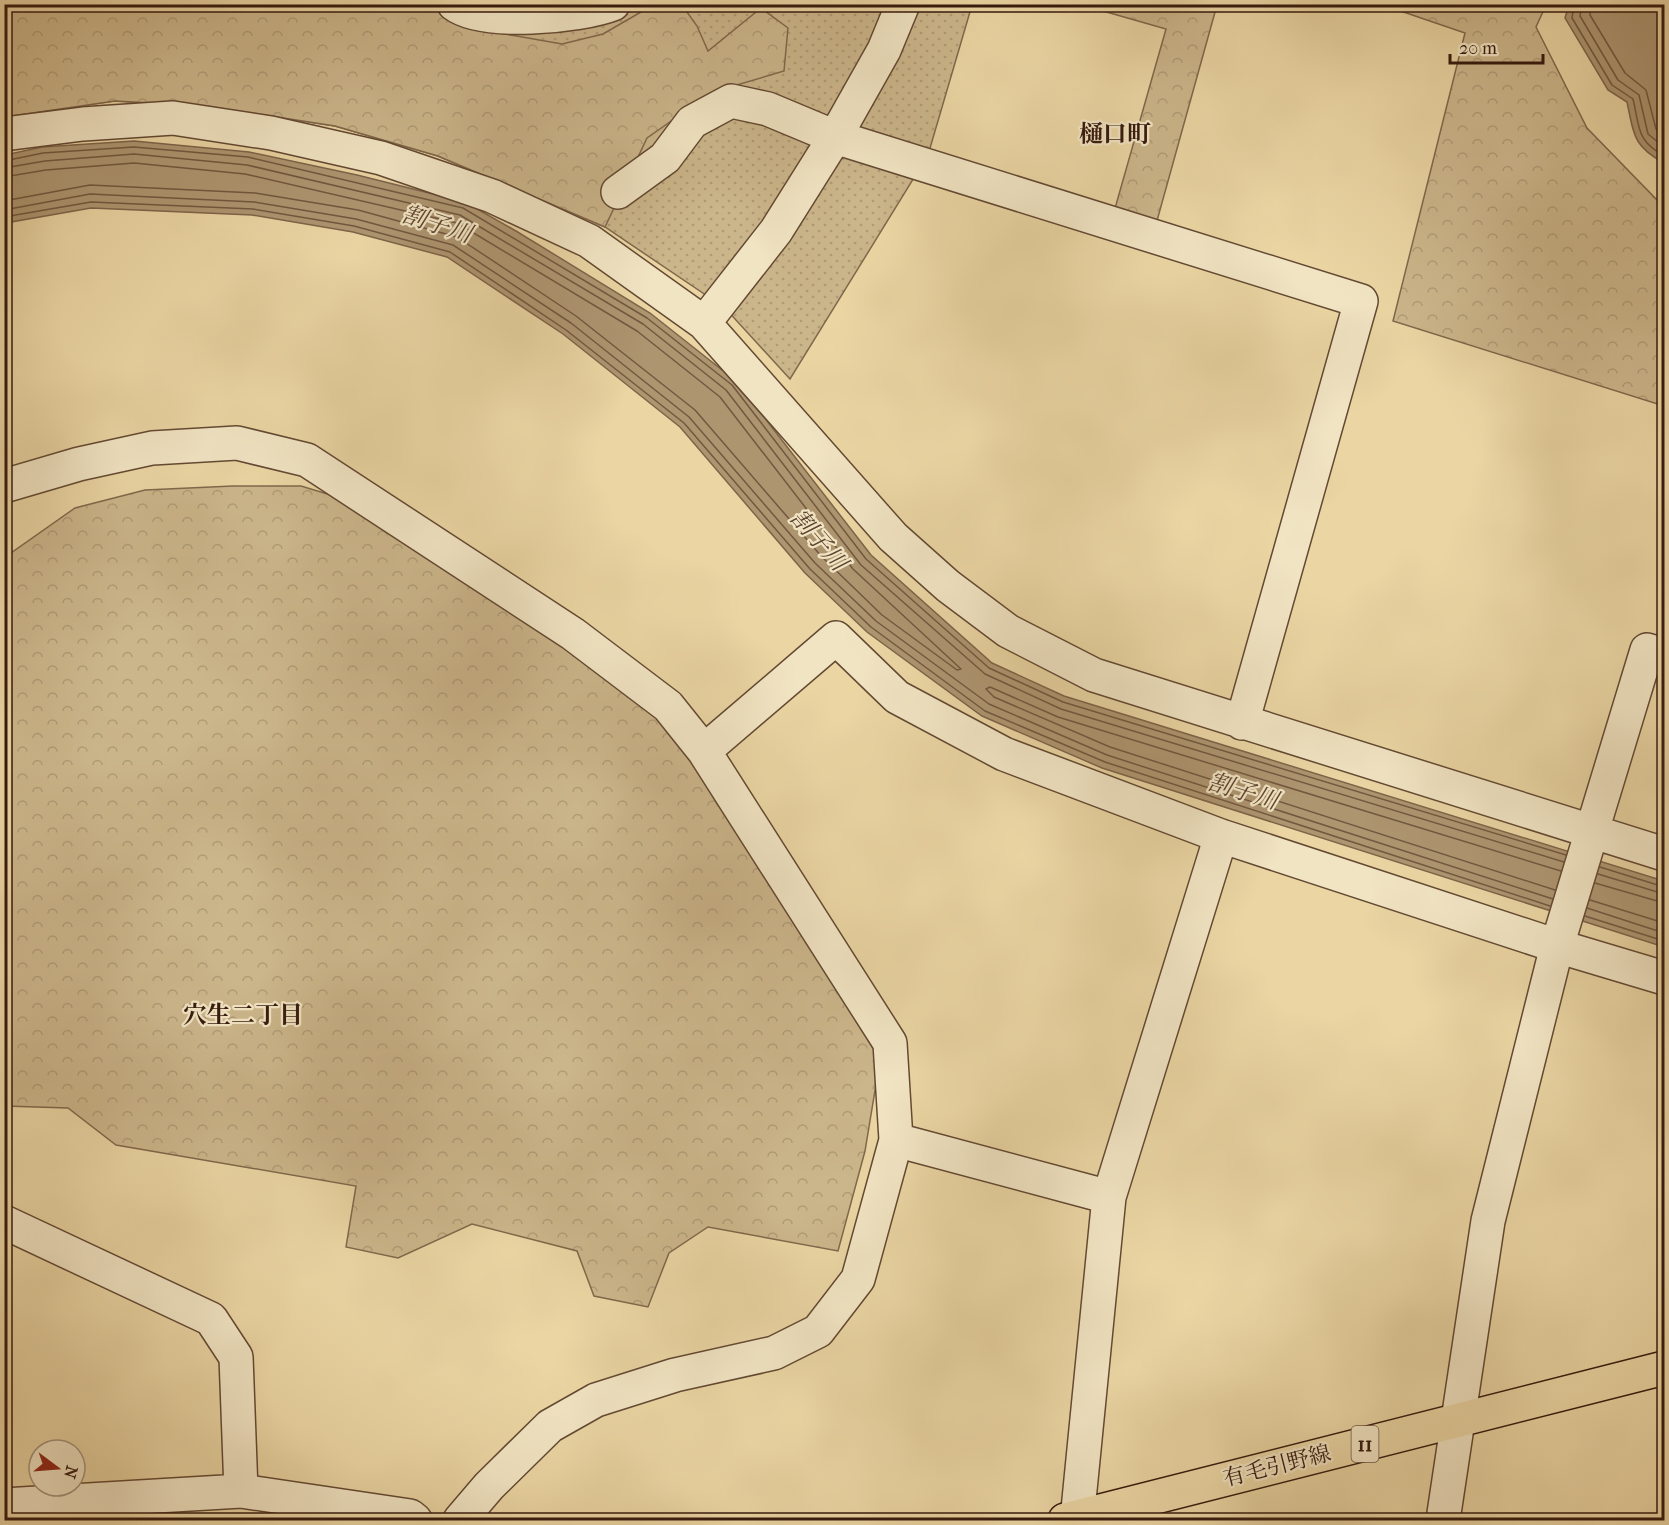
<svg xmlns="http://www.w3.org/2000/svg" width="1669" height="1525" font-family="'IM FELL French Canon','Noto Serif JP',serif">
  <style>
    .green { fill: url(#green-dots); stroke: #80684c; stroke-width: 1.5 }
    .forest { fill: url(#forest-crowns); stroke: #80684c; stroke-width: 1.5 }
    .water { fill: #ad9570; stroke: #7d6449; stroke-width: 1.5 }
    .lines { fill: none; stroke-linecap: round; stroke-linejoin: round }
    .shore { stroke: #72583f; stroke-width: 1.5 }
    .minor-casing { stroke: #634933; stroke-width: 36 }
    .major-casing { stroke: #361a0e; stroke-width: 36 }
    .minor { stroke: #f1e4c3; stroke-width: 33 }
    .major { stroke: #ead5a3; stroke-width: 33 }
    .labels { text-anchor: middle; dominant-baseline: central; stroke-width: 4.5; stroke-linejoin: round; paint-order: stroke }
    .shield { fill: #f1e4c3; stroke: #6e5744; stroke-width: 1.5 }
    .shield-label { font-size: 21px; font-weight: bold; fill: #361a0e }
    .street-label { font-size: 22px; fill: #361a0e; stroke: #f1e4c3 }
    .neighbourhood-label { font-size: 24px; font-weight: bold; fill: #361a0e; stroke: #f1e4c3 }
    .water-label { font-size: 24px; font-style: italic; fill: #604530; stroke: #f1e4c3 }
  </style>
  <defs>
    <pattern id="green-dots" width="8" height="8" patternUnits="userSpaceOnUse" patternTransform="scale(1.5)"><rect width="8" height="8" fill="#cbb58a"/><path d="M2 2h.1M6 6h.1" fill="none" stroke="#af9b76" stroke-width="1.8" stroke-linecap="round"/></pattern>
    <pattern id="forest-crowns" width="20" height="18" patternUnits="userSpaceOnUse" patternTransform="scale(1.5)"><rect width="20" height="18" fill="#cbb58a"/><path d="M2 6a3 3 0 1 1 6 0M12 15a3 3 0 1 1 6 0" fill="none" stroke="#af9b76"/></pattern>
  </defs>
  <rect width="100%" height="100%" fill="#ead5a3"/>
  <filter id="stains"><feTurbulence type="fractalNoise" baseFrequency=".00333" numOctaves="4"/><feColorMatrix values="0 0 0 0 .2 0 0 0 0 .09 0 0 0 0 .02 0 0 0 .5 -.17"/></filter>
  <radialGradient id="worn" r=".72"><stop offset=".6" stop-color="#630" stop-opacity="0"/><stop offset="1" stop-color="#630" stop-opacity=".3"/></radialGradient>
  <path class="green" d="M5 5H972L928 155 790 379 725 308 605 227 438 156 335 126 204 106 114 101 5 117Z"/>
  <path class="forest" d="M5 5H433L472 28 562 44 603 34 653 5H682L697 26 708 51 761 8 788 28 784 71 713 92 647 138 605 227 438 156 335 126 205 106 115 101 5 117Z
    M1082 5H1217L1153 235 1110 226 1166 29Z
    M1383 5H1546L1536 27 1587 128 1659 202 1664 204V406L1393 321 1465 33Z
    M233 486H301L357 503 662 714 882 1048 865 1151 838 1251 708 1227 669 1253 648 1307 594 1296 577 1251 472 1224 398 1258 346 1247 356 1186 116 1145 68 1108 5 1106 4 558 75 508 145 490Z"/>
  <path class="water" d="M1569 5H1664V163C1633 146 1634 135 1627 102L1608 90 1565 18Z
    M134 141 249 152 357 175 465 202 516 231 650 313 736 381 871 555 992 663 1064 696 1664 881V947L1102 768 982 716 867 632 805 573 680 427 563 334 447 257 353 232 252 215 91 208 5 223V155L42 147Z"/>
  <g class="lines">
    <path class="shore" d="M1574 4 1572 18 1612 85 1633 99C1640 128 1636 140 1664 156
      M1582 4 1580 16 1618 80 1639 95 1648 134 1664 147
      M1591 4 1590 15 1625 73 1646 90 1656 129 1664 137
      M4 161 43 153 134 147 248 157 463 208 647 318 732 385 866 559 989 668 1063 702 1566 855
      M4 168 45 161 134 154 247 165 460 215 643 324 726 390 861 565 985 674 1061 709 1564 862
      M4 177 46 170 134 163 245 174 457 223 637 331 720 397 853 569 961 669 957 670 882 615 822 557 695 410 576 316 457 237 358 210 255 193 90 185 4 201
      M4 210 90 194 254 202 356 219 453 245 571 323 689 417 815 563 876 621 989 704 1107 755 1553 899
      M4 217 91 202 253 209 354 226 450 252 566 330 684 423 810 569 871 627 985 711 1105 762 1550 906
      M1600 867 1664 887
      M1598 874 1664 894
      M1595 883 1664 903
      M1555 890 1110 747 994 697 986 689 990 687 1058 717 1561 871
      M1590 900 1664 923
      M1587 908 1664 933
      M1585 916 1664 941"/>
    <g class="minor-casing">
      <path id="minor" d="M454 4C483 26 580 17 613 4
        M4 134 83 124 173 118 271 133 381 158 492 196 589 241 704 323 893 537 948 586 1008 631 1094 675 1664 854
        M618 192 665 158 692 122 731 101 768 109 835 137 1361 301 1242 723
        M704 323 776 231 835 137 884 50 903 4
        M4 486 79 464 152 448 237 443 307 460 573 634 668 706 704 751 890 1043 896 1140 858 1279 818 1331 774 1353 675 1375 596 1400 550 1426 489 1486 460 1520
        M704 751 836 638 897 697 1004 754 1221 836 1557 946 1664 978
        M896 1140 1109 1197
        M4 1222 211 1319 236 1357 241 1491
        M4 1505 241 1491 410 1516 415 1520
        M1077 1520 1109 1197 1221 836
        M1443 1520 1488 1221 1557 946 1647 650 1664 655"/>
    </g>
    <g class="major-casing">
      <path id="major" d="M1065 1520 1664 1368"/>
    </g>
    <use href="#minor" class="minor"/>
    <use href="#major" class="major"/>
  </g>
  <g class="labels">
    <rect class="shield" x="1351.5" y="1426" width="27" height="36" rx="4.5"/>
    <g class="shield-label">
      <text x="1365" y="1444">11</text>
    </g>
    <g class="street-label">
      <text transform="translate(1277 1466) rotate(-14)">有毛引野線</text>
    </g>
    <g class="neighbourhood-label">
      <text x="1115" y="134">樋口町</text>
      <text x="243" y="1015">穴生二丁目</text>
    </g>
    <g class="water-label">
      <text transform="translate(437 224) rotate(18)">割子川</text>
      <text transform="translate(819 540) rotate(49)">割子川</text>
      <text transform="translate(1243 791) rotate(17)">割子川</text>
    </g>
  </g>
  <rect width="1669" height="1525" fill="none" stroke="#ead5a3" stroke-width="24"/>
  <rect x="6" y="6" width="1657" height="1513" fill="none" stroke="#361a0e" stroke-width="3"/>
  <rect x="12" y="12" width="1645" height="1501" fill="none" stroke="#361a0e" stroke-width="1.5"/>
  <g transform="translate(57 1468) rotate(106)"><circle r="28" fill="#f1e4c3" stroke="#a6937b" stroke-width="1.5"/>
  <path d="M0-4.5L10 22L0 15L-10 22Z" fill="#8f2418"/>
  <text y="-9" font-size="16" font-weight="bold" text-anchor="middle" fill="#361a0e">N</text>
  </g>
  <path d="M1450 54v9h93v-9" fill="none" stroke="#361a0e" stroke-width="3"/>
  <text x="1459" y="54" font-size="18" fill="#361a0e" stroke="#f1e4c3" stroke-width="4.5" paint-order="stroke">20 m</text>
  <rect width="100%" height="100%" filter="url(#stains)"/>
  <rect width="100%" height="100%" fill="url(#worn)"/>
</svg>
